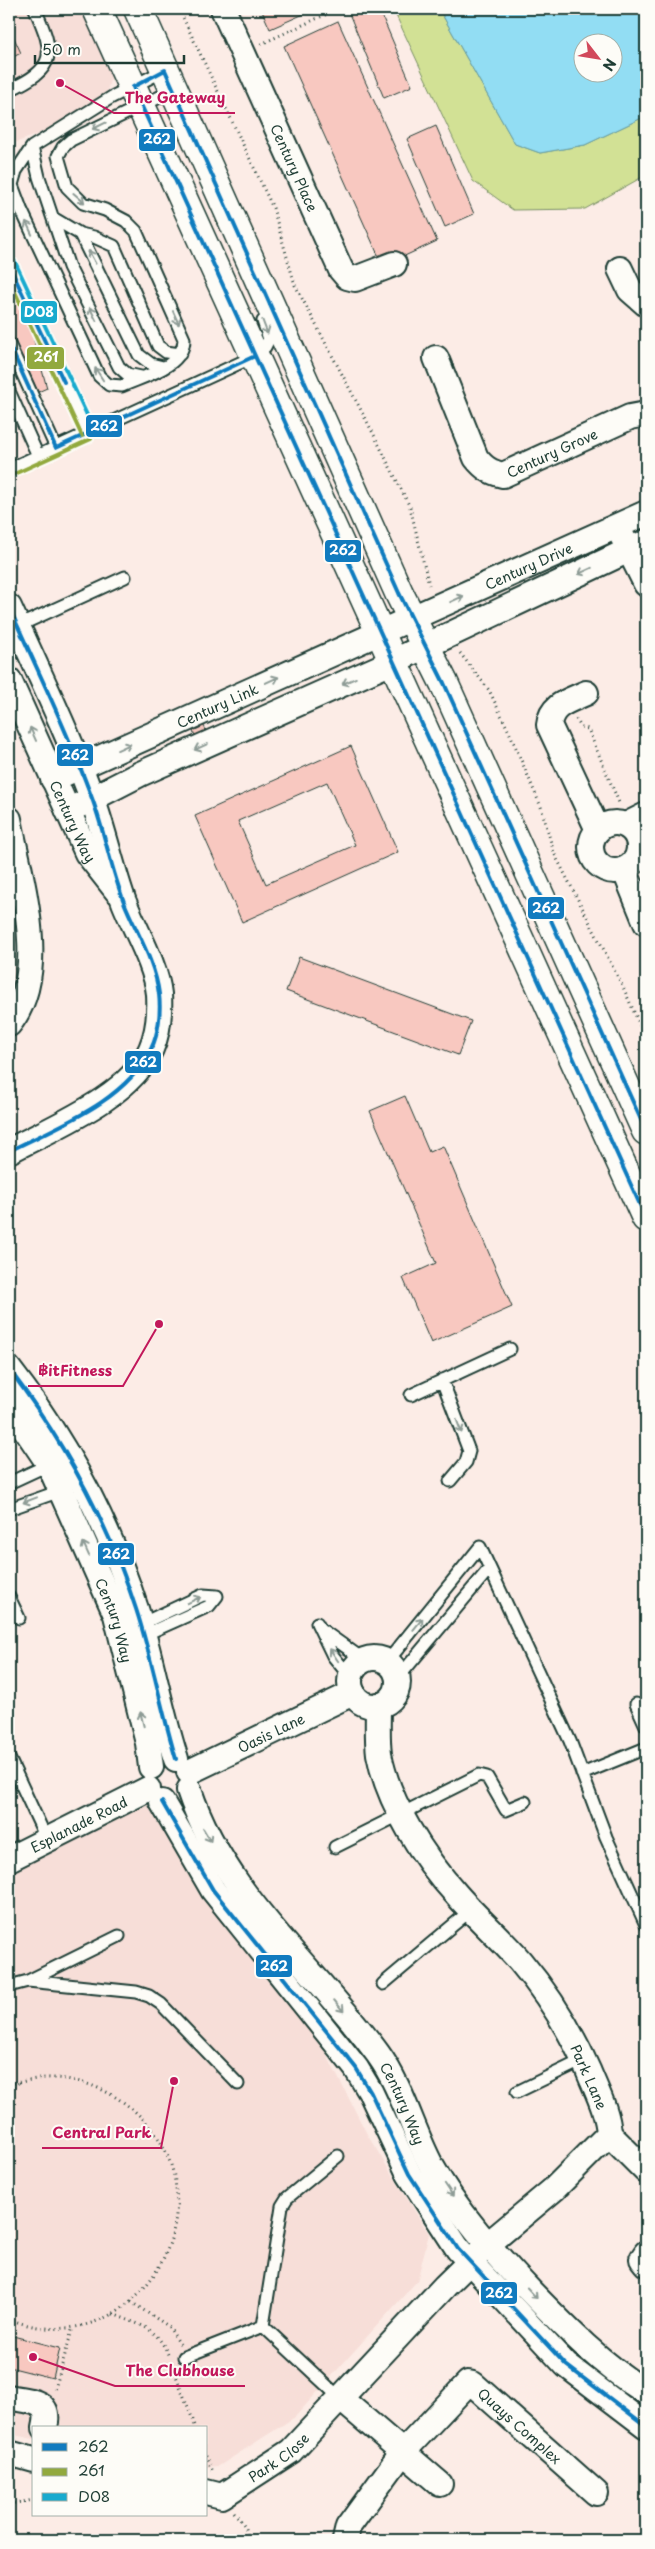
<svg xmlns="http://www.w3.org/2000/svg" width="655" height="2549" font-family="'Playpen Sans',sans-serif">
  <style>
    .built { fill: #f7ded8 }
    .green { fill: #d2e195; stroke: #788f64 }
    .water { fill: #92ddf3; stroke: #649da7; fill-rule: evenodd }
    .building { fill: #f8c8c0; stroke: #1f3d34; fill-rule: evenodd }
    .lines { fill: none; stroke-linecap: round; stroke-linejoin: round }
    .lane-casing { stroke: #1f3d34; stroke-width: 15 }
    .street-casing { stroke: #1f3d34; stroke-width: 28 }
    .secondary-casing { stroke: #1f3d34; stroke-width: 31 }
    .path { stroke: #1f3d34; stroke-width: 3; stroke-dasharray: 1 4; stroke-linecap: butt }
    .lane { stroke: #fdfcf7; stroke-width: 11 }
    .street { stroke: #fdfcf7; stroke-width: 24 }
    .secondary { stroke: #fdfcf7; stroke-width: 28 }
    .bus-1-casing { stroke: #fdfcf7; stroke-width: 8 }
    .bus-2-casing { stroke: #fdfcf7; stroke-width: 8 }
    .bus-3-casing { stroke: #fdfcf7; stroke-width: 8 }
    .bus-1 { stroke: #117bbf; stroke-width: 4 }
    .bus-2 { stroke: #92a93e; stroke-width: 4 }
    .bus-3 { stroke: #19aace; stroke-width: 4 }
    .oneway { stroke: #8e9c96 }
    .labels { text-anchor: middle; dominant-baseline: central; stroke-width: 4; stroke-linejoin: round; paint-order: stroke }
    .street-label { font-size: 14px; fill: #1f3d34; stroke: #fdfcf7 }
    .leader { fill: none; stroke: #c2185b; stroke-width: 2 }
    .callout-dot { fill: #c2185b; stroke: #fdfcf7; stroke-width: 2 }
    .callout-label { font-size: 15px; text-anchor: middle; font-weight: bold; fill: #c2185b; stroke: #fdfcf7; stroke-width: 4; stroke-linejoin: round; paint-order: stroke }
    .line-badge { stroke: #fdfcf7; stroke-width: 2 }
    .badge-label { font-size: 14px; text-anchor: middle; font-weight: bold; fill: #fff }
  </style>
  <rect width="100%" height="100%" fill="#fcece6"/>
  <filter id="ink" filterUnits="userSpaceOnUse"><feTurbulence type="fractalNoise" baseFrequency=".02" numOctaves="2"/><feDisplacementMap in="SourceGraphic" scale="10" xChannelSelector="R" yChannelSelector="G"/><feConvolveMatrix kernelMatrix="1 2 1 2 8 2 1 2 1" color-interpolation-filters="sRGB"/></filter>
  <g filter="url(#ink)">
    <path class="built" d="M9 9H83L109 64 111 77 104 102 86 116 9 145Z
      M148 1789 157 1818 207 1898 312 2026 368 2136 429 2234 417 2281 295 2417 219 2466 206 2467V2428H34V2439L9 2434V1859Z"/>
    <path class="green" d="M393 9H439L515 144 540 153 585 145 646 116V175L585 209 513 210 473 181Z"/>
    <path class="water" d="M439 9H646V116L585 145 540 153 515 144ZM582 42H612V72H582Z"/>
    <path class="building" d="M261 9H315L270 29Z
      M354 9H379L412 86 384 98 348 11Z
      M338 21 437 241 383 266 284 46Z
      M9 27 21 53 9 59Z
      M436 126 474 214 445 227 407 139Z
      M9 282 32 334 47 388 38 392 9 328Z
      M202 721 207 733 196 738 191 726Z
      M351 746 398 852 242 922 195 816ZM327 782 355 845 266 884 238 821Z
      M299 957 471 1021 458 1055 286 991Z
      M405 1096 429 1152 443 1146 512 1307 431 1343 403 1278 436 1263 370 1111Z
      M9 2335 60 2348 53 2378 9 2367Z"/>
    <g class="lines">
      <g class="lane-casing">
        <path id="lane" d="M165 70 112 97 32 147 16 171 12 185 21 209 99 376 109 385 122 386C144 376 184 367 184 339L136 231 126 221 105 210 83 203 67 187 58 156 63 147 71 140 174 90
          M9 90C57 68 55 54 35 9
          M32 147 39 177 69 267 119 367 127 374 141 377
          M53 218 80 234 139 355 151 364 163 367
          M80 234 94 237 114 246 158 346 166 352 180 354
          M9 265 88 433
          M9 344 56 448
          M9 391 38 456
          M9 469 255 356 265 347 269 339 263 321
          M18 626 125 577
          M442 1380 469 1451 466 1462 450 1481
          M411 1395 510 1349
          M9 1483 50 1464
          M9 1509 63 1490
          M9 1597 19 1618
          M317 1623 333 1656 351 1678
          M141 1624 203 1595 217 1596 209 1606 144 1635
          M322 1630 364 1660
          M387 1662 480 1547 570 1741 606 1837 646 1925
          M398 1678 489 1569
          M636 1704 646 1726
          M9 1758 47 1840
          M582 1774 646 1748
          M335 1847 479 1775 487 1777 506 1810 525 1802
          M28 1981 119 1936
          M383 1984 471 1910
          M9 1986 28 1981 136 1992 149 1996 161 2004 238 2084
          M517 2092 583 2060
          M338 2156 287 2198 282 2206 263 2326 341 2399
          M184 2357 263 2326"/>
      </g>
      <g class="street-casing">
        <g id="street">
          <path id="s1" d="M223 9 341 270 347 277 355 279 394 264"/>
          <path d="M620 269 630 290 646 304"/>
          <path id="s2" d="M436 358 476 458C484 468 490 472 503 475L630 417 646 414"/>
          <path d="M622 536 646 584"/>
          <path d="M9 607C38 671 69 735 93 801 105 834 112 869 124 902 135 930 156 965 159 994 160 1012 158 1033 151 1049 130 1097 53 1127 9 1151"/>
          <path id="s3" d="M9 680 87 853 117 891"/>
          <path d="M586 693C569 701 551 704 549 725L598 830"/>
          <path id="s4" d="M53 779 646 513"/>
          <path d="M68 811 140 774 394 661 646 542"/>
          <path d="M9 819C20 878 51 973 9 1024"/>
          <circle cx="615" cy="847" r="24"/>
          <path d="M626 825 646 815"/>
          <path d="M624 869 646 923"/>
          <path d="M9 1369C65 1441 108 1522 136 1609 152 1659 160 1710 176 1759"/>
          <path id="s5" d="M9 1405 49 1464 116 1615 148 1743 151 1767"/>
          <circle cx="374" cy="1682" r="24"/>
          <path id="s6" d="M189 1772 353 1693"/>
          <path id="s7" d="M189 1790C224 1896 314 1966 378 2054 402 2087 412 2129 431 2165 457 2212 494 2253 531 2292 567 2329 601 2364 646 2392"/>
          <path d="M162 1802 213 1890 356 2068 371 2093 409 2174 458 2249 566 2365 646 2426"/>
          <path id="s8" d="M9 1859 148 1789"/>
          <path d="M609 2134 646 2171"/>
          <path d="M646 2253 642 2259 646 2264"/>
          <path d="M9 2397C31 2402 52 2399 45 2428"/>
          <path d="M341 2399 440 2484"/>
          <path d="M9 2453 34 2460"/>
          <path id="s9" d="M206 2492 222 2496 291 2451 445 2286 487 2245 554 2189 609 2134C608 2112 596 2090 588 2070 571 2031 547 1993 520 1961 500 1938 477 1918 457 1895 424 1859 388 1803 379 1754 377 1738 378 1722 378 1705"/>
          <path id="s10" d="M345 2540 348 2527 402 2453 468 2383 473 2384 596 2493"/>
        </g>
      </g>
      <g class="secondary-casing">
        <path id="secondary" d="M97 9 646 1218
          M138 9 399 593 444 683 646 1131"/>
      </g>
      <path class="path" d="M179 9 273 208 295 285 373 433 410 507 429 585
        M261 44 338 9
        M460 653 489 690 511 736 541 807 554 853 623 987 646 1039
        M576 719 581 727 588 729 620 805
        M644 838 646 859
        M9 2084C24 2082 38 2077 54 2078 81 2079 106 2089 127 2105 240 2190 143 2372 9 2319
        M9 2089 18 2083
        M131 2302 168 2326 180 2344
        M113 2314C141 2326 157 2326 169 2357
        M173 2368 196 2428
        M55 2389 73 2327
        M206 2455 213 2472
        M9 2504 34 2500
        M234 2512 244 2525 248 2540"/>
      <use href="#lane" class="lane"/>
      <use href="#street" class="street"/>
      <use href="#secondary" class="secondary"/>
      <g class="bus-1-casing">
        <path id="bus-1" d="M9 265 64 382
          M9 344 56 448 255 356
          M9 607C38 671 69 735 93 801 105 834 111 869 124 902 136 932 155 961 159 994 161 1011 159 1033 151 1049 125 1102 58 1126 9 1151
          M646 1131 444 683 399 593 165 70 133 87 646 1218
          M9 1369C64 1442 108 1522 136 1609 152 1658 161 1709 176 1759
          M162 1802 213 1890 356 2068 371 2093 409 2174 458 2249 566 2365 646 2426"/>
      </g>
      <g class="bus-2-casing">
        <path id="bus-2" d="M9 279 82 436
          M12 475 91 439"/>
      </g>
      <g class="bus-3-casing">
        <path id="bus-3" d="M15 262 94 430"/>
      </g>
      <use href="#bus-1" class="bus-1"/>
      <use href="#bus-2" class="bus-2"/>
      <use href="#bus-3" class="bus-3"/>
    </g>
    <defs><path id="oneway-shaft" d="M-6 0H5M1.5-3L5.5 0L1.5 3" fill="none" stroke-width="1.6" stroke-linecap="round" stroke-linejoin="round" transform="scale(1.25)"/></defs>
    <g class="oneway">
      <use href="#oneway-shaft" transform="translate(99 126) rotate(154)"/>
      <use href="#oneway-shaft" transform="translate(79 198) rotate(41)"/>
      <use href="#oneway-shaft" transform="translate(29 228) rotate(-115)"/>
      <use href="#oneway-shaft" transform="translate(92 257) rotate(-118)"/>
      <use href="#oneway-shaft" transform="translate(93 314) rotate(-116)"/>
      <use href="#oneway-shaft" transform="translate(176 318) rotate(66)"/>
      <use href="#oneway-shaft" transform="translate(265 327) rotate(69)"/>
      <use href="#oneway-shaft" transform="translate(99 374) rotate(-123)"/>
      <use href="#oneway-shaft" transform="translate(585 571) rotate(155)"/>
      <use href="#oneway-shaft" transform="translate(457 599) rotate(-25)"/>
      <use href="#oneway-shaft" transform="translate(272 680) rotate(-24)"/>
      <use href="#oneway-shaft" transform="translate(349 681) rotate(156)"/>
      <use href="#oneway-shaft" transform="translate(33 734) rotate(-114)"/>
      <use href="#oneway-shaft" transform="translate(124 747) rotate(-24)"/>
      <use href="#oneway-shaft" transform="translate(201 747) rotate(156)"/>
      <use href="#oneway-shaft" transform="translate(459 1426) rotate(69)"/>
      <use href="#oneway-shaft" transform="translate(30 1500) rotate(159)"/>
      <use href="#oneway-shaft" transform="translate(86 1549) rotate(-114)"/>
      <use href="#oneway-shaft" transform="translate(194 1600) rotate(-26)"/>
      <use href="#oneway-shaft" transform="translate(418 1624) rotate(-51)"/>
      <use href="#oneway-shaft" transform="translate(334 1655) rotate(-124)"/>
      <use href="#oneway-shaft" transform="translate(142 1719) rotate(-103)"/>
      <use href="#oneway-shaft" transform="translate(207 1835) rotate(59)"/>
      <use href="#oneway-shaft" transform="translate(339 2006) rotate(50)"/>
      <use href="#oneway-shaft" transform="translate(449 2190) rotate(56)"/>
      <use href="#oneway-shaft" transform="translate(532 2293) rotate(47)"/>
    </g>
  </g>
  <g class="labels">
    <g class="street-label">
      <text stroke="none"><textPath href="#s1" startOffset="174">Century Place</textPath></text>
      <text stroke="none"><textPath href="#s2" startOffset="194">Century Grove</textPath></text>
      <text stroke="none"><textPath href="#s4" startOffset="521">Century Drive</textPath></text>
      <text stroke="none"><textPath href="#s4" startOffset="180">Century Link</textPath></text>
      <text stroke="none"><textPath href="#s3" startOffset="155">Century Way</textPath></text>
      <text stroke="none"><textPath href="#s5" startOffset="241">Century Way</textPath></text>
      <text stroke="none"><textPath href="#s6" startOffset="91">Oasis Lane</textPath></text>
      <text stroke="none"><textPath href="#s8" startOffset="78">Esplanade Road</textPath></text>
      <text transform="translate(589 2077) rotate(66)">Park Lane</text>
      <text stroke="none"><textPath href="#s7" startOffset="382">Century Way</textPath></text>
      <text stroke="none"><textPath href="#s10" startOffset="269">Quays Complex</textPath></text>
      <text stroke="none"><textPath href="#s9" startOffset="85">Park Close</textPath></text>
    </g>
  </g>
  <path class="leader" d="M60 83L114 113H235M159 1324L123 1386H28M174 2081L161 2148H42M33 2357L115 2386H245"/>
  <g class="callout-dot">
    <circle cx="60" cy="83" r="5"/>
    <circle cx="159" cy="1324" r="5"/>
    <circle cx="174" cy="2081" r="5"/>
    <circle cx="33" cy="2357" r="5"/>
  </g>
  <g class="callout-label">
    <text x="175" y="103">The Gateway</text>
    <text x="75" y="1376">₿itFitness</text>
    <text x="102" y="2138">Central Park</text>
    <text x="180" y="2376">The Clubhouse</text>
  </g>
  <g class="line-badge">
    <rect x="138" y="128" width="38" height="24" rx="5" fill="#117bbf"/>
    <rect x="20" y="300" width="38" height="24" rx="5" fill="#19aace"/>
    <rect x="26" y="346" width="39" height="24" rx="5" fill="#92a93e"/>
    <rect x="85" y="414" width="38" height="24" rx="5" fill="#117bbf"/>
    <rect x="324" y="539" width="38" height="24" rx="5" fill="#117bbf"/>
    <rect x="56" y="743" width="38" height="24" rx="5" fill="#117bbf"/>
    <rect x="527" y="896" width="38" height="24" rx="5" fill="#117bbf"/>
    <rect x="124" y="1050" width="38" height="24" rx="5" fill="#117bbf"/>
    <rect x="97" y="1542" width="38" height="24" rx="5" fill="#117bbf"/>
    <rect x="255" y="1954" width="38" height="24" rx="5" fill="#117bbf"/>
    <rect x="480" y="2281" width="38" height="24" rx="5" fill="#117bbf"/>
  </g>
  <g class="badge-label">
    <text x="157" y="144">262</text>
    <text x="39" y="317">D08</text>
    <text x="46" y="362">261</text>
    <text x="104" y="431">262</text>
    <text x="343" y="555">262</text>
    <text x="75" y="760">262</text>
    <text x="546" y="913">262</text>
    <text x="143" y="1067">262</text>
    <text x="116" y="1559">262</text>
    <text x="274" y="1971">262</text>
    <text x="499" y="2298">262</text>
  </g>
  <rect width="655" height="2549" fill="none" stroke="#fdfcf7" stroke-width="30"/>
  <rect x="15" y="15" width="625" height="2519" fill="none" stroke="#1f3d34" stroke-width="2" filter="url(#ink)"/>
  <rect x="32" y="2426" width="175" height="90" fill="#fdfcf7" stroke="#a4b0a9"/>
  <rect x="42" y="2443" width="25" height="8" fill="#117bbf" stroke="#a4b0a9"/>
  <text x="78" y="2452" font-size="15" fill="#1f3d34">262</text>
  <rect x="42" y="2468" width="25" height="8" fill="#92a93e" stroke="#a4b0a9"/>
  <text x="78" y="2476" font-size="15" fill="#1f3d34">261</text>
  <rect x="42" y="2493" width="25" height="8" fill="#19aace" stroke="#a4b0a9"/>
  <text x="78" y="2502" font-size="15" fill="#1f3d34">D08</text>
  <g transform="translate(598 58) rotate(121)"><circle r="24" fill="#fdfcf7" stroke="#a4b0a9"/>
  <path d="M0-4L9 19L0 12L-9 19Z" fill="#d1495b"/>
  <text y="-8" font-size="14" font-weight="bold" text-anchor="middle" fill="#1f3d34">N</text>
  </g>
  <path d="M35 55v8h149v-8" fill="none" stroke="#1f3d34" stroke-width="2.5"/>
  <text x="42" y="55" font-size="15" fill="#1f3d34" stroke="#fdfcf7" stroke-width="4" paint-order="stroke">50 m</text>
</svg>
